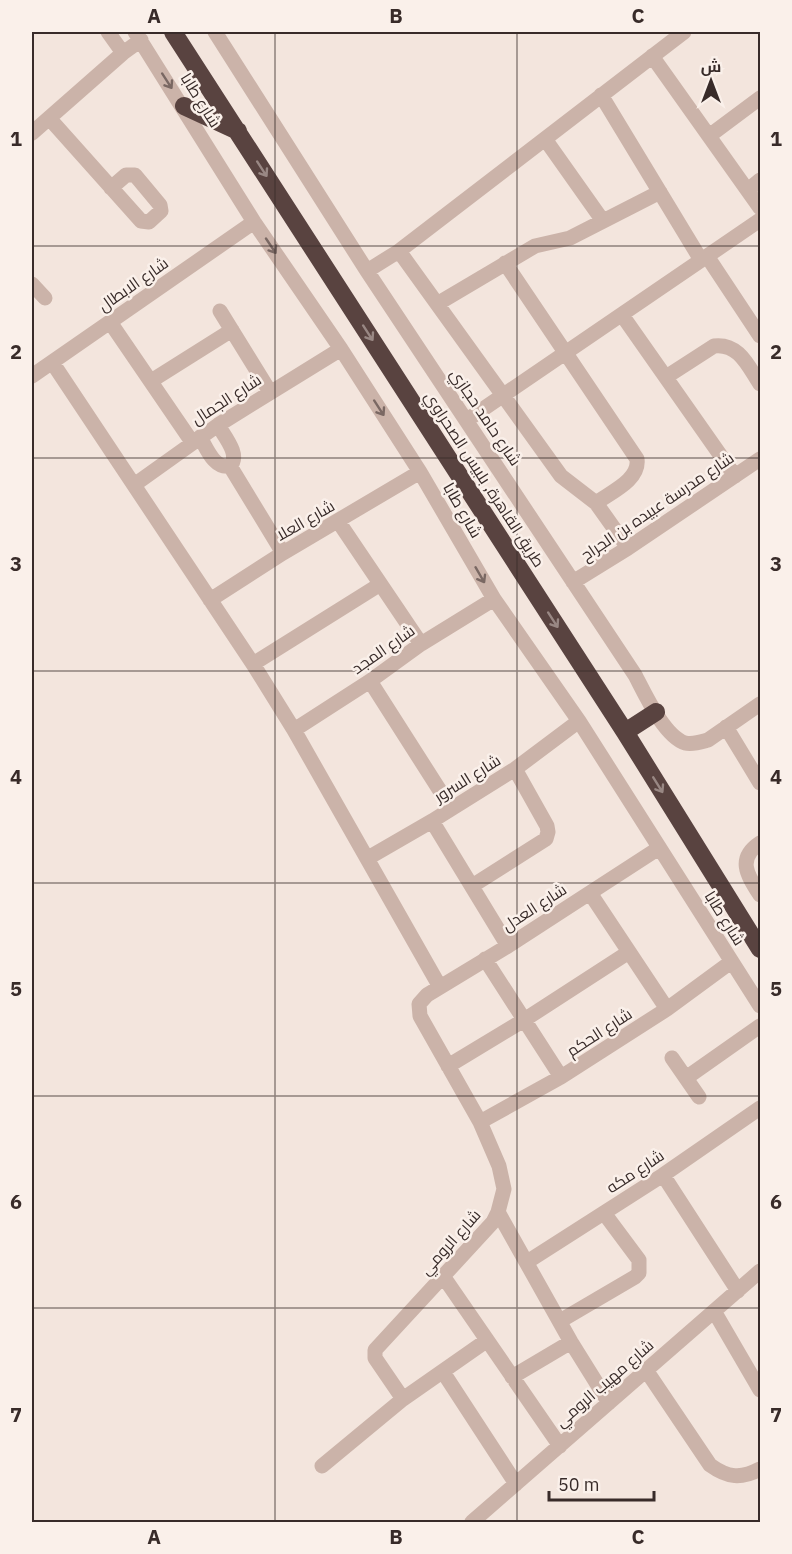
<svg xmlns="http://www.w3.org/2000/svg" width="792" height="1554" font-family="'IBM Plex Sans',Cairo,sans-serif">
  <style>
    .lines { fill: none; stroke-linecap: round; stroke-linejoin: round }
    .minor { stroke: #cbb3a9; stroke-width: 15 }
    .highway { stroke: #594340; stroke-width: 18 }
    .oneway { stroke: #7a6863 }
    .oneway2 { stroke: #998884 }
    .grid { fill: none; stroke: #382b29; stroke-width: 1.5; stroke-opacity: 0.55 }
    .labels { text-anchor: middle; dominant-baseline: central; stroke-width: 5; stroke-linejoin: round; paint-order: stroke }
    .street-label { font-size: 16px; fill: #382b29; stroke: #faf0ea }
    .neatline { fill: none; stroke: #382b29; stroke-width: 2 }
    .grid-label { font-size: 20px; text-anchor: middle; font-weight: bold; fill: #382b29 }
  </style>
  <rect width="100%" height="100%" fill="#f3e5dd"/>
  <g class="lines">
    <path class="minor" d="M108 32 123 53
      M135 32 254 222 341 349 420 472 494 599 579 721 760 1006
      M215 32 367 271 635 675C645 694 664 736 685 743 693 745 701 742 708 740L760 704
      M652 56 760 208
      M601 95 701 260
      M49 118 141 221 149 222 161 211 160 205 135 175H126L111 188
      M32 133 123 53 141 40
      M709 136 760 98
      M545 139 603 221
      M748 190 760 180
      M399 251 561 476 596 503 628 548
      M707 256 760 336
      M505 263 637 459C640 480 611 492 596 503
      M367 271 399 251 684 32
      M32 284 45 298
      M437 304 535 246 570 238 660 192
      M220 311 270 392
      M622 315 735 476
      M110 322 192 442
      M52 362 253 664 294 730 440 987
      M32 376 254 222
      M666 377 714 346C739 343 748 366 760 384
      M151 381 232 330
      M467 420 760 220
      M218 425C224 436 241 455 230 466
      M200 437C207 449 214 469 230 466
      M230 466 283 553
      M134 485 218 425 341 349
      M338 521 421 644
      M573 582 628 548 760 459
      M210 600 283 553 420 472
      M253 664 379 585
      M370 681 451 808
      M726 727 760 783
      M294 730 370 681 421 644 494 599
      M432 821 508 946
      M760 843C736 859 748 876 760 895
      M368 858 432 821 515 769 579 721
      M472 886 546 839 548 832 547 826 515 769
      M590 893 667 1009
      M485 959 561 1077
      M672 1058 699 1097
      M448 1066 524 1020 629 952
      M686 1078 760 1026
      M480 1122 561 1077 667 1009 731 962
      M663 1175 738 1291
      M498 1212 571 1342 609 1403
      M527 1262 663 1175 760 1108
      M443 1276 560 1446
      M714 1311 760 1390
      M560 1321 635 1277 639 1273V1260L604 1213
      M646 1370 710 1465C728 1478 741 1479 760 1469
      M443 1372 516 1484
      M512 1377 571 1342
      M403 1399 375 1358V1350L493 1222 498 1212 504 1189 499 1166 480 1122 420 1016 419 1004 427 995 508 946 659 848
      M322 1466 403 1399 486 1341
      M472 1522 760 1271"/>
    <path class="highway" d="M173 32 625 732 760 949
      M184 106 238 131
      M625 732 656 712"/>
  </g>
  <defs><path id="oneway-shaft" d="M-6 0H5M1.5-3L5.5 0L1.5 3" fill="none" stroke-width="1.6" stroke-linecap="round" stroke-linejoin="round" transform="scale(1.5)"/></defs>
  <g class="oneway">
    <use href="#oneway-shaft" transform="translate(167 81) rotate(57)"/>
    <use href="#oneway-shaft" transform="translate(271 246) rotate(56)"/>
    <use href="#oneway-shaft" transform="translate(379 408) rotate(57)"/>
    <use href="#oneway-shaft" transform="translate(480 575) rotate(60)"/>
  </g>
  <g class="oneway2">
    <use href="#oneway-shaft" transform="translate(262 169) rotate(57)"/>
    <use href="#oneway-shaft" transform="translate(368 333) rotate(57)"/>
    <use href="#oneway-shaft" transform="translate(553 620) rotate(57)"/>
    <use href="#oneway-shaft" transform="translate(658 785) rotate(58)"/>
  </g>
  <path class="grid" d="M275 32V1522M517 32V1522M32 246H760M32 458H760M32 671H760M32 883H760M32 1096H760M32 1308H760"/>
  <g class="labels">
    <g class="street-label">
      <text transform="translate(201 100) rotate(58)">شارع طابا</text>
      <text transform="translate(133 284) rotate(-35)">شارع الابطال</text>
      <text transform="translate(226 399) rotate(-33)">شارع الجمال</text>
      <text transform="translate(486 417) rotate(56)">شارع حامد حجازي</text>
      <text transform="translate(485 479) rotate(57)">طريق القاهرة, بلبيس الصحراوي</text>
      <text transform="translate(657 506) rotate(-34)">شارع مدرسة عبيده بن الجراح</text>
      <text transform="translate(463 510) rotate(60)">شارع طابا</text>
      <text transform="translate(305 520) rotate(-30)">شارع العلا</text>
      <text transform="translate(383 649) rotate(-35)">شارع المجد</text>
      <text transform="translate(467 778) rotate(-32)">شارع السرور</text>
      <text transform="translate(534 907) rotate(-33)">شارع العدل</text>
      <text transform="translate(725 918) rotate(58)">شارع طابا</text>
      <text transform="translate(599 1032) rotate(-33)">شارع الحكم</text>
      <text transform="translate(635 1171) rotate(-33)">شارع مكه</text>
      <text transform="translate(450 1242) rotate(-48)">شارع الرومي</text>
      <text transform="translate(604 1383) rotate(-41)">شارع مهيب الرومي</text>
    </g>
  </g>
  <rect width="792" height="1554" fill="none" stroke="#faf0ea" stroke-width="66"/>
  <g transform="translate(711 81)" stroke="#faf0ea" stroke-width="4.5" paint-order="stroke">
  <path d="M0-4.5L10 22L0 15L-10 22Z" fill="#382b29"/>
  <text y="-9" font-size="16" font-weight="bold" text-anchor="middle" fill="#382b29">ش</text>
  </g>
  <path d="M549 1491v9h105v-9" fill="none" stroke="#382b29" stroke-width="3"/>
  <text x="558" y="1491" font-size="18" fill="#382b29" stroke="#faf0ea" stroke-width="4.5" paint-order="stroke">50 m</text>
  <rect x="33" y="33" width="726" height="1488" class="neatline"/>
  <g class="grid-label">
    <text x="154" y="23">A</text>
    <text x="396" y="23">B</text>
    <text x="638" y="23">C</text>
    <text x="16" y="146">1</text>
    <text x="776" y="146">1</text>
    <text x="16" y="359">2</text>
    <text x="776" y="359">2</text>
    <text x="16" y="571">3</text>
    <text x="776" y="571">3</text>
    <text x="16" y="784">4</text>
    <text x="776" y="784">4</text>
    <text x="16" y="996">5</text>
    <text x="776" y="996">5</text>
    <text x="16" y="1209">6</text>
    <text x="776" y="1209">6</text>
    <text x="16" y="1422">7</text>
    <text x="776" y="1422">7</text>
    <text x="154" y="1544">A</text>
    <text x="396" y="1544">B</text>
    <text x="638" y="1544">C</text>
  </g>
</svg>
